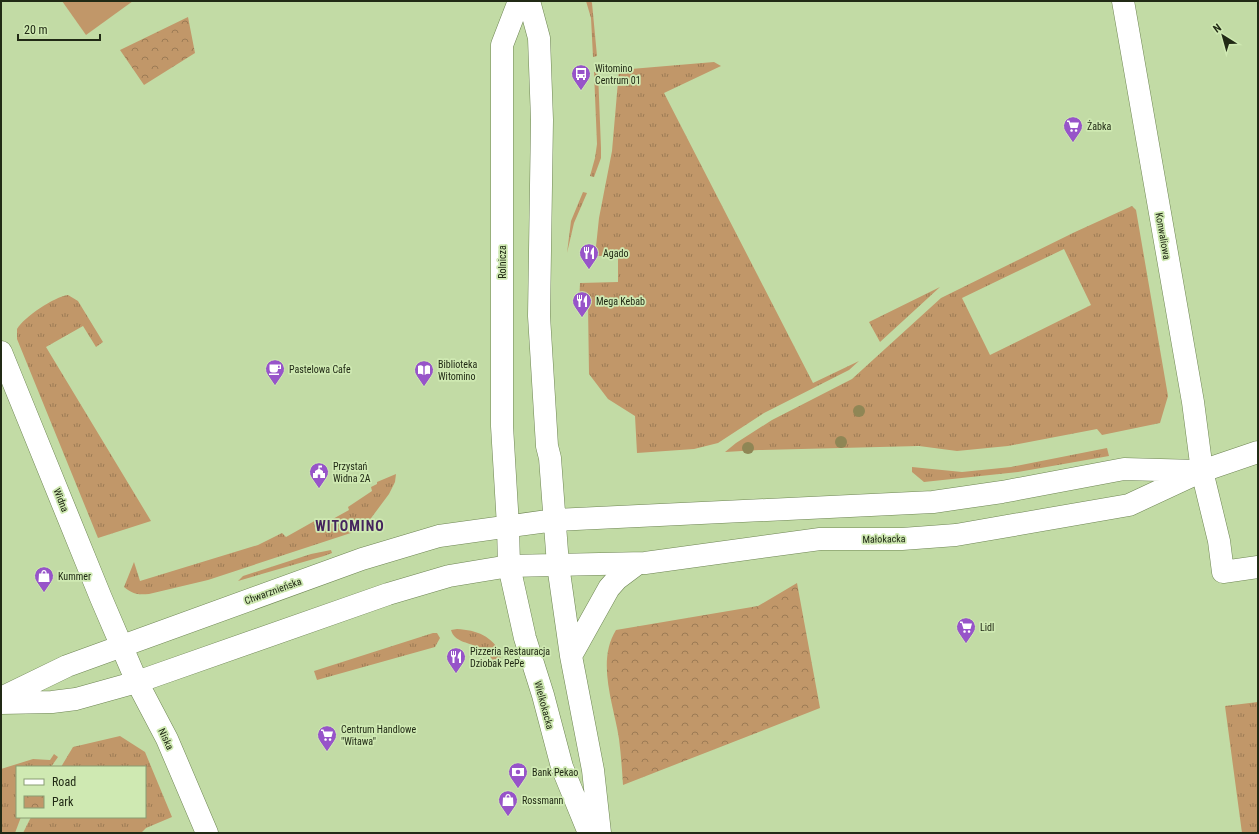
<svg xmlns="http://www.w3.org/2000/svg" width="1259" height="834" font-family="'Roboto Condensed',sans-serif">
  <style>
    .grass { fill: url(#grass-tufts); fill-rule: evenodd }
    .park { fill: url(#park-crowns) }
    .pitch { fill: #c19769 }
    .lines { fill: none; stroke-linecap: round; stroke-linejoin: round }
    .minor-casing { stroke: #6e8553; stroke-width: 23 }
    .major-casing { stroke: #6e8553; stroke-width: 23 }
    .minor { stroke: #fff; stroke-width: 22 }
    .major { stroke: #fff; stroke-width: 22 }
    .tree { fill: #8f8655 }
    .labels { text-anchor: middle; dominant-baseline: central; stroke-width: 3.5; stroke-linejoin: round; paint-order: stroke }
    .poi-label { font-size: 10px; fill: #212a15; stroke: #cfe9b2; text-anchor: start }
    .street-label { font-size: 10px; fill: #212a15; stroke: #cfe9b2 }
    .district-label { font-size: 14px; font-weight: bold; letter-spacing: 1px; fill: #44245d; stroke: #cfe9b2 }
  </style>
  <defs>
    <pattern id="grass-tufts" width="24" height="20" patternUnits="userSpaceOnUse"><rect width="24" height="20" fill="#c19769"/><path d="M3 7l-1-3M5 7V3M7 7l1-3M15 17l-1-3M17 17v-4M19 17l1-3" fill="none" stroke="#9c7b55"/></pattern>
    <pattern id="park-crowns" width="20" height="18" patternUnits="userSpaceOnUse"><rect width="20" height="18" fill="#c19769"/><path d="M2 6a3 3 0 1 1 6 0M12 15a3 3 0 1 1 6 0" fill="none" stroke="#9c7b55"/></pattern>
  </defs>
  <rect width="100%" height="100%" fill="#c2dba5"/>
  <path class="grass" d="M586 1H591L592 3 597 56 593 57 591 18Z
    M714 62 721 66 664 93 813 383 859 361 849 370 764 413 718 443 694 449 637 453 635 416 608 399 589 374 588 305 579 304 580 283 618 282V256H595L599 218 612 151 619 70Z
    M594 72H598L601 148V158L594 177 590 176 595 158 597 144Z
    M583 192 587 193 574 223 567 253 571 221Z
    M1132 206 1136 210 1168 396 1160 423 1102 435 1097 429 1008 446 957 451 919 446 759 450 725 452 736 443 772 420 852 379 941 298 1075 232ZM1064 249 1091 305 990 355 962 298Z
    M940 287 880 342 869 322Z
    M68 295 78 301 103 342 96 347 83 326 46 347 151 521 98 538 17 339V329C24 317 54 297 68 295Z
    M1107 448 1109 456 1018 472 924 482 912 472V467L962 472 1011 467Z
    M396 474 395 482 389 494 363 529 208 580 149 594C137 595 133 594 124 587L134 562 140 581 258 545 282 533 286 537 318 519 322 525 349 510 348 507 372 491 371 487 377 484V482Z
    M331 550 332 553 324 556 238 581 243 576 311 554Z
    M457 629C477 630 492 636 502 655L496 664C491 657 485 651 477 647 468 642 454 642 451 630Z
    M433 633H437L440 638 435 647 317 680 314 671Z
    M1258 702V833H1242L1225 706Z
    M120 736 145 752 172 817 146 828 141 833H23L31 817H145V767H61L73 747Z
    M54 754 58 757 51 767H17V817H21L15 833H1V769L33 759 50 760Z"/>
  <path class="park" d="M188 17 195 53 144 85 120 50Z
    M797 583 820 708 623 785C622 770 621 754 619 739 614 705 596 662 616 630L758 606Z"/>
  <path class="pitch" d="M62 1H133L86 35Z"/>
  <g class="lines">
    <g class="minor-casing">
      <path id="minor" d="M1123 1 1193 402 1202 471 1219 541 1223 572 1258 567
        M1 352 101 598 137 682 167 739 207 833
        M508 526 509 566 525 638 543 695 562 767 589 833
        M558 565 571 656 593 770 600 833
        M571 656 609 588 617 579 637 564"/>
    </g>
    <g class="major-casing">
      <path id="major" d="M529 1 539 38 542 120 539 316 547 446 550 458 558 565
        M508 526 502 426V45L519 1
        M1 698 67 666 362 559 439 536 555 520 933 502 1002 492 1124 469 1197 471
        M1 703 52 702 76 699 137 682 388 594 449 576 509 566 645 563 820 539H902L956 535 1129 505 1202 471 1258 452"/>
    </g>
    <use href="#minor" class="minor"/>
    <use href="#major" class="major"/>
  </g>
  <g class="tree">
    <circle cx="859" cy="411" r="6"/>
    <circle cx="841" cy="442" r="6"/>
    <circle cx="748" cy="448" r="6"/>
  </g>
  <defs>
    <g id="bus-pin" transform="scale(1)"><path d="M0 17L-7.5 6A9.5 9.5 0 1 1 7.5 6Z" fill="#9754c9" stroke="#cfe9b2"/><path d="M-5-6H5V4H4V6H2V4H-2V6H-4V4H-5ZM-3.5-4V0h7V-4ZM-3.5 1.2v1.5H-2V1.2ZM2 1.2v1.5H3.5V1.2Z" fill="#fff"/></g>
    <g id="supermarket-pin" transform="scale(1)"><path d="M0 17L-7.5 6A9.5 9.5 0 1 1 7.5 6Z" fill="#9754c9" stroke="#cfe9b2"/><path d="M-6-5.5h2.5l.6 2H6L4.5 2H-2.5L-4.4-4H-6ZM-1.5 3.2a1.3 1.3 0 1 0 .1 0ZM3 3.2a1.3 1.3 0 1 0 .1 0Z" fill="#fff"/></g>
    <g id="restaurant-pin" transform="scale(1)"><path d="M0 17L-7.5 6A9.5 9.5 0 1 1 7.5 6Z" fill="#9754c9" stroke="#cfe9b2"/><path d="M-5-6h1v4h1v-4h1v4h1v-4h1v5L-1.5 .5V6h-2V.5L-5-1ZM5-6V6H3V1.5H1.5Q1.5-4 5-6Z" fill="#fff"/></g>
    <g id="cafe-pin" transform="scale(1)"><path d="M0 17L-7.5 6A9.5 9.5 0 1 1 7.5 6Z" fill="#9754c9" stroke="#cfe9b2"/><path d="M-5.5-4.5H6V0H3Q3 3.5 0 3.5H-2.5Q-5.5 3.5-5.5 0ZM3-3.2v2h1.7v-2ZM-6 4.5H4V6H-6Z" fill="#fff"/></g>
    <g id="library-pin" transform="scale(1)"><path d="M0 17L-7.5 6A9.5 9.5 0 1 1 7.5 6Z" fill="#9754c9" stroke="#cfe9b2"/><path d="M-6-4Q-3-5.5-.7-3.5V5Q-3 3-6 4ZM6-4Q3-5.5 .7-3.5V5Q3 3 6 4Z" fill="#fff"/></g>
    <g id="civic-pin" transform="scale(1)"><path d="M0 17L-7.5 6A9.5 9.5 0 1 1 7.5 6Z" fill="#9754c9" stroke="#cfe9b2"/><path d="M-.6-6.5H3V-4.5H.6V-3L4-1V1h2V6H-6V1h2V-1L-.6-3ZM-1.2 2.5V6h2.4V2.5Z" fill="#fff"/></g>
    <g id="shop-pin" transform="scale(1)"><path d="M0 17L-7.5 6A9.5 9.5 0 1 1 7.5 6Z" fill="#9754c9" stroke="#cfe9b2"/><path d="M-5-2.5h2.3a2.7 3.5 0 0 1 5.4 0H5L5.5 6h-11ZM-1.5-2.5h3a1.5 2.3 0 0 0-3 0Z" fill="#fff"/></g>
    <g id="bank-pin" transform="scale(1)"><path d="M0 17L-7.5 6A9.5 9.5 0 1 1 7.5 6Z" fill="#9754c9" stroke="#cfe9b2"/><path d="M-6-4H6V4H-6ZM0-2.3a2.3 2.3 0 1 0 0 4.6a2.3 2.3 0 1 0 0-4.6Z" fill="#fff"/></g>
  </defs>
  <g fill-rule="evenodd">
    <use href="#bus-pin" x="581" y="74"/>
    <use href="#supermarket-pin" x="1073" y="126"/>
    <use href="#restaurant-pin" x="589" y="253"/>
    <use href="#restaurant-pin" x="582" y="301"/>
    <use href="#cafe-pin" x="275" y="369"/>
    <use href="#library-pin" x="424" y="370"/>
    <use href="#civic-pin" x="319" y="472"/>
    <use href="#shop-pin" x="44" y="576"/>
    <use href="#supermarket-pin" x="966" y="627"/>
    <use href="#restaurant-pin" x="456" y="657"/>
    <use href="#supermarket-pin" x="327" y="735"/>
    <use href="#bank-pin" x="518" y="772"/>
    <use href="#shop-pin" x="508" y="800"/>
  </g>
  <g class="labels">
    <g class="poi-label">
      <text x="595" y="68">Witomino<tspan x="595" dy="12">Centrum 01</tspan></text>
      <text x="1087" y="126">Żabka</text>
      <text x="603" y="253">Agado</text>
      <text x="596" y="301">Mega Kebab</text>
      <text x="438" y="364">Biblioteka<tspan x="438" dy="12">Witomino</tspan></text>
      <text x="289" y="369">Pastelowa Cafe</text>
      <text x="333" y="466">Przystań<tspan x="333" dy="12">Widna 2A</tspan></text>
      <text x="58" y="576">Kummer</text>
      <text x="980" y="627">Lidl</text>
      <text x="470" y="651">Pizzeria Restauracja<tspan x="470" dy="12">Dziobak PePe</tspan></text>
      <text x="341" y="729">Centrum Handlowe<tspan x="341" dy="12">"Witawa"</tspan></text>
      <text x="532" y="772">Bank Pekao</text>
      <text x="522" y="800">Rossmann</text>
    </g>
    <g class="street-label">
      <text transform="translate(1163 236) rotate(80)">Konwaliowa</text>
      <text transform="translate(502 262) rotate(-90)">Rolnicza</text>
      <text transform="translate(61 500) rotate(68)">Widna</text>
      <text transform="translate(884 539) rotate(-1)">Małokacka</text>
      <text transform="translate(273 591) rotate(-20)">Chwarznieńska</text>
      <text transform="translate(544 705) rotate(75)">Wielkokacka</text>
      <text transform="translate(166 739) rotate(65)">Niska</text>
    </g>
    <g class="district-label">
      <text x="350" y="526">WITOMINO</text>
    </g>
  </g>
  <rect width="1259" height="834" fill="none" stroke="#212a15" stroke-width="4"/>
  <rect x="16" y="766" width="130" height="52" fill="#cfe9b2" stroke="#899d73"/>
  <rect x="24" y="779" width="20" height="6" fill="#ffffff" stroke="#899d73"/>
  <text x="52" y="786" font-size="12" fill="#212a15">Road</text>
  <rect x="24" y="796" width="20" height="12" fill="url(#park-crowns)" stroke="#899d73"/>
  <text x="52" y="806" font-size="12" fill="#212a15">Park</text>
  <g transform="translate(1223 36) rotate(323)" stroke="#cfe9b2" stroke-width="3" paint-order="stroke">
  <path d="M0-3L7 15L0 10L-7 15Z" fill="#212a15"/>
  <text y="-6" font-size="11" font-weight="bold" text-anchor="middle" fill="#212a15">N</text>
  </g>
  <path d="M18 34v6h82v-6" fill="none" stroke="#212a15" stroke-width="2"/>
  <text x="24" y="34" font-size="12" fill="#212a15" stroke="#cfe9b2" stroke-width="3" paint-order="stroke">20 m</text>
</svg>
